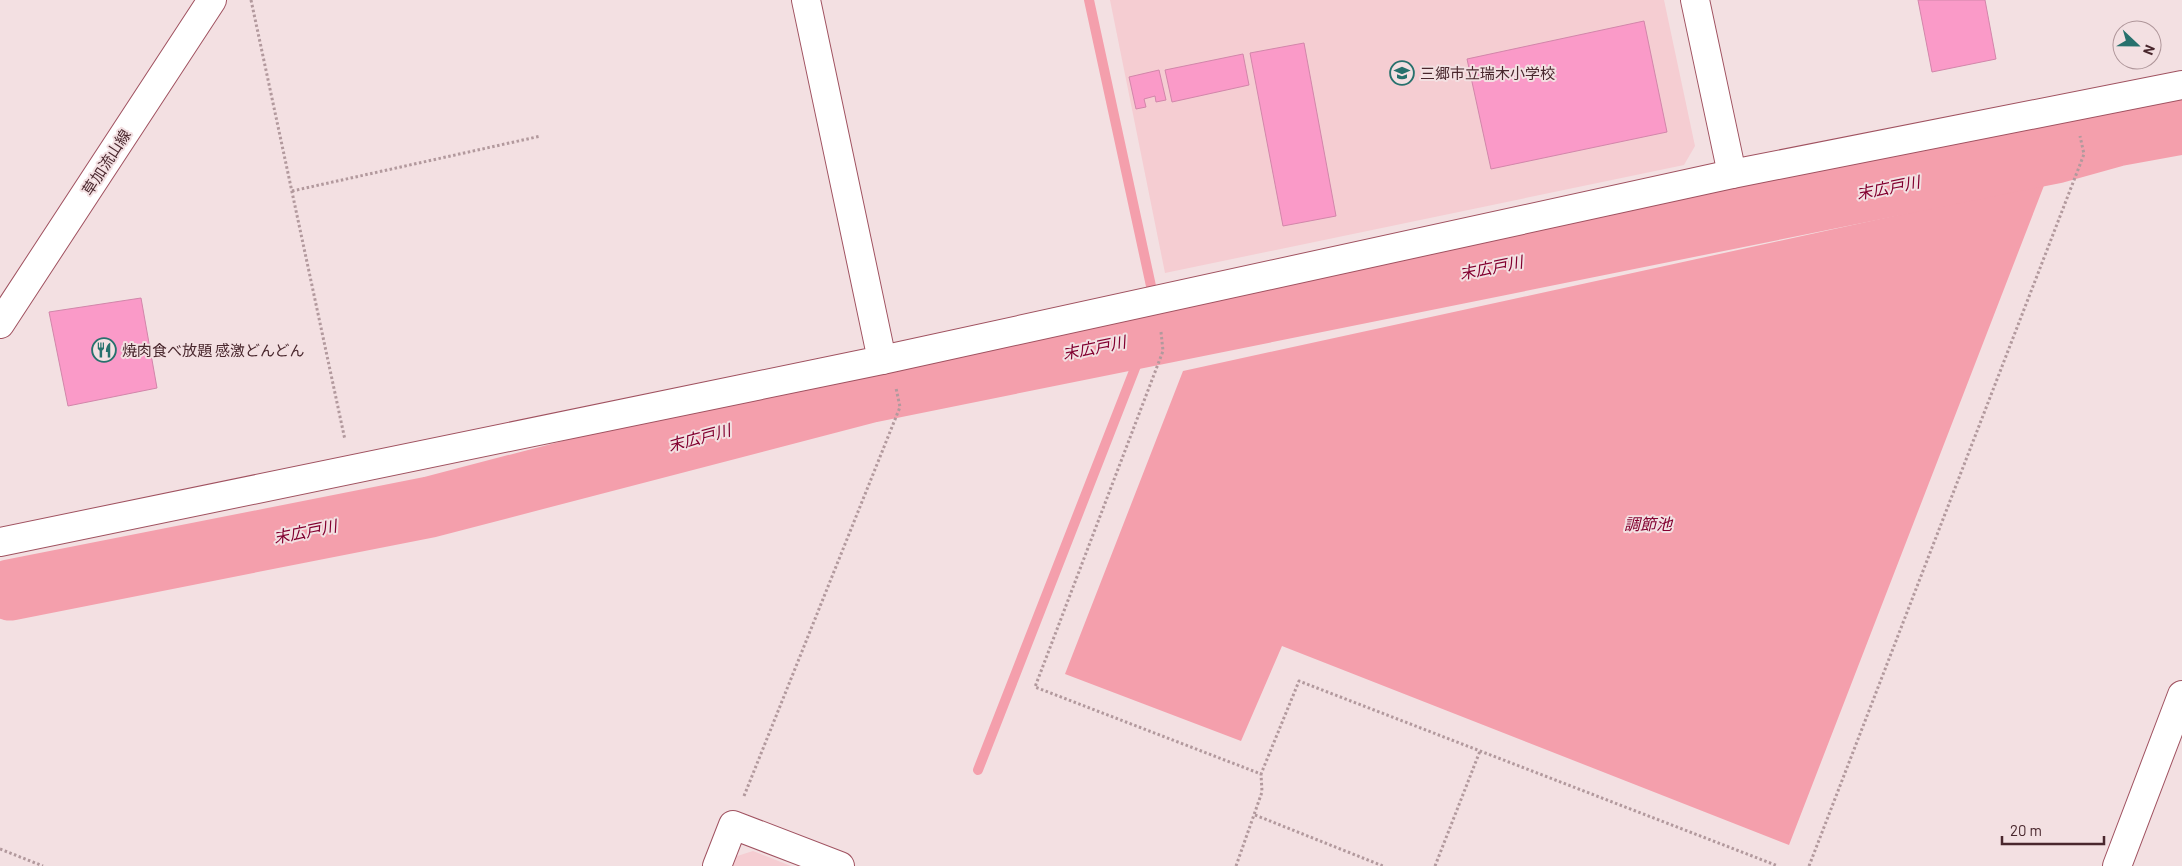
<svg xmlns="http://www.w3.org/2000/svg" width="2182" height="866" font-family="Barlow,'Noto Sans JP',sans-serif">
  <style>
    .built { fill: #f5cdd2 }
    .water { fill: #f49fac }
    .lines { fill: none; stroke-linecap: round; stroke-linejoin: round }
    .stream { stroke: #f49fac; stroke-width: 10 }
    .river { stroke: #f49fac; stroke-width: 61 }
    .building { fill: #fa9ac8; stroke: #d286aa }
    .minor-casing { stroke: #a05260; stroke-width: 30 }
    .tertiary-casing { stroke: #a05260; stroke-width: 30 }
    .primary-casing { stroke: #a05260; stroke-width: 30 }
    .path { stroke: #b2999d; stroke-width: 3; stroke-dasharray: 2.5 2.5; stroke-linecap: butt }
    .minor { stroke: #fff; stroke-width: 28 }
    .tertiary { stroke: #fff; stroke-width: 28 }
    .primary { stroke: #fff; stroke-width: 28 }
    .labels { text-anchor: middle; dominant-baseline: central; stroke-width: 4; stroke-linejoin: round; paint-order: stroke }
    .poi-label { font-size: 15px; fill: #49272d; stroke: #f3e0e2; text-anchor: start }
    .street-label { font-size: 15px; fill: #49272d; stroke: #f3e0e2 }
    .water-label { font-size: 16px; font-style: italic; fill: #820030; stroke: #f3e0e2 }
  </style>
  <rect width="100%" height="100%" fill="#f3e0e2"/>
  <path class="built" d="M1110 0H1664L1695 146 1684 165 1165 273Z
    M753 851 791 866H729L731 858Z"/>
  <path class="water" d="M2045 183 1789 845 1282 646 1241 741 1065 674 1183 371Z"/>
  <g class="lines">
    <path class="stream" d="M1089 0 1151 286
      M978 770 1148 335"/>
    <path class="river" d="M10 590 430 507 871 392 2055 153 2116 136 2182 124"/>
  </g>
  <path class="building" d="M1918 0H1985L1996 59 1932 72Z
    M1644 21 1667 132 1491 169 1467 59Z
    M1304 43 1336 216 1283 226 1250 53Z
    M1243 54 1249 85 1172 102 1165 70Z
    M1159 70 1166 100 1156 102 1155 96 1144 99 1146 107 1136 109 1129 77Z
    M141 298 157 388 68 406 49 312Z"/>
  <g class="lines">
    <g class="minor-casing">
      <path id="minor" d="M1695 0 1732 174
        M0 542 882 360 806 0
        M717 866 733 825 840 866
        M2117 866 2182 695"/>
    </g>
    <g class="tertiary-casing">
      <path id="tertiary" d="M882 360 1732 174 2182 85"/>
    </g>
    <g class="primary-casing">
      <path id="primary" d="M0 324 212 0"/>
    </g>
    <path class="path" d="M251 0 345 440
      M292 191 541 136
      M1161 332 1163 351 1035 687 1261 774 1299 681 1778 866
      M744 796 900 407 896 388
      M1255 815 1383 866
      M0 849 43 866
      M1236 866 1262 792 1261 774
      M1435 866 1480 751
      M1809 866 2081 162 2084 154 2080 136"/>
    <use href="#minor" class="minor"/>
    <use href="#tertiary" class="tertiary"/>
    <use href="#primary" class="primary"/>
  </g>
  <defs>
    <g id="school-ring" transform="scale(1.25)"><circle r="9.5" fill="#f3e0e2" stroke="#27716d" stroke-width="1.5"/><path d="M0-5L7-2L0 1L-7-2ZM-4 1L0 2.5L4 1V4Q0 6-4 4Z" fill="#27716d"/></g>
    <g id="restaurant-ring" transform="scale(1.25)"><circle r="9.5" fill="#f3e0e2" stroke="#27716d" stroke-width="1.5"/><path d="M-5-6h1v4h1v-4h1v4h1v-4h1v5L-1.5 .5V6h-2V.5L-5-1ZM5-6V6H3V1.5H1.5Q1.5-4 5-6Z" fill="#27716d"/></g>
  </defs>
  <g fill-rule="evenodd">
    <use href="#school-ring" x="1402" y="73"/>
    <use href="#restaurant-ring" x="104" y="350"/>
  </g>
  <g class="labels">
    <g class="poi-label">
      <text x="1420" y="73">三郷市立瑞木小学校</text>
      <text x="122" y="350">焼肉食べ放題 感激どんどん</text>
    </g>
    <g class="street-label">
      <text transform="translate(106 162) rotate(-57)">草加流山線</text>
    </g>
    <g class="water-label">
      <text transform="translate(1888 187) rotate(-11)">末広戸川</text>
      <text transform="translate(1491 267) rotate(-11)">末広戸川</text>
      <text transform="translate(1094 347) rotate(-11)">末広戸川</text>
      <text transform="translate(699 437) rotate(-15)">末広戸川</text>
      <text x="1648" y="523">調節池</text>
      <text transform="translate(305 531) rotate(-11)">末広戸川</text>
    </g>
  </g>
  <g transform="translate(2137 45) rotate(112)"><circle r="24" fill="#f3e0e2" stroke="#af969a"/>
  <path d="M0-4L9 19L0 12L-9 19Z" fill="#27716d"/>
  <text y="-8" font-size="14" font-weight="bold" text-anchor="middle" fill="#49272d">N</text>
  </g>
  <path d="M2002 836v8h102v-8" fill="none" stroke="#49272d" stroke-width="2.5"/>
  <text x="2010" y="836" font-size="15" fill="#49272d" stroke="#f3e0e2" stroke-width="4" paint-order="stroke">20 m</text>
</svg>
